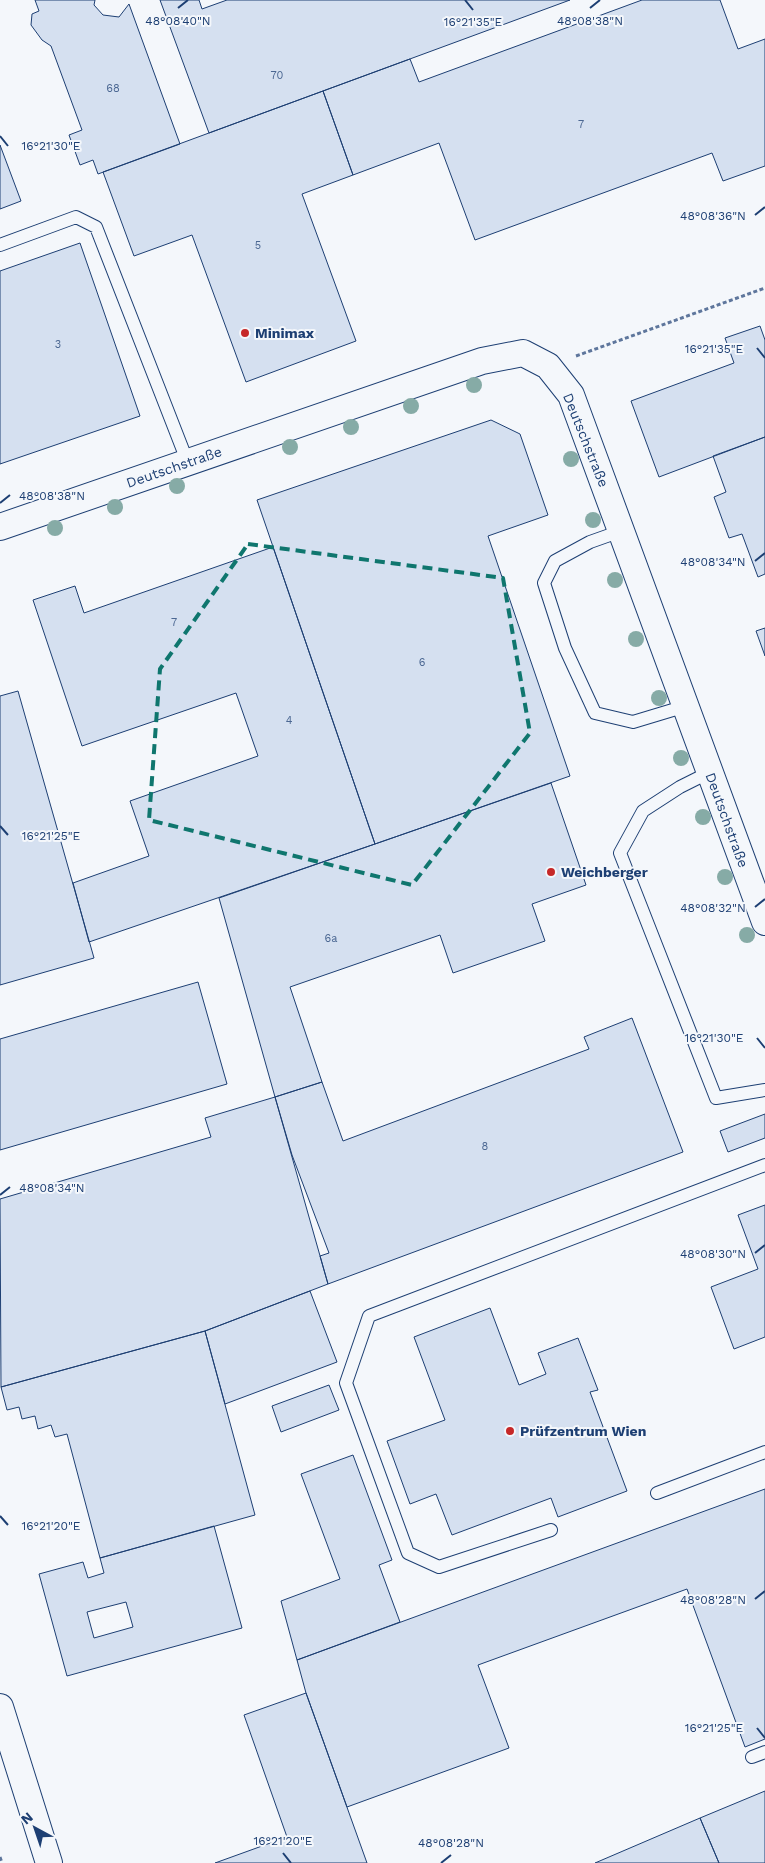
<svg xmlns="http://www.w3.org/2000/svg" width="765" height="1863" font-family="'Work Sans',sans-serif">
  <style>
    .building { fill: #d5e0f0; stroke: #1d3f73; fill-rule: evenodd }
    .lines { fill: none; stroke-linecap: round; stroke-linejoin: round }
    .lane-casing { stroke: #1d3f73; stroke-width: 14 }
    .street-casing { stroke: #1d3f73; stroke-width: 28 }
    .path { stroke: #5e769c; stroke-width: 3; stroke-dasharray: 4 2.5; stroke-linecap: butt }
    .lane { stroke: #f4f7fb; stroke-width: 12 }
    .street { stroke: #f4f7fb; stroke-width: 26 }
    .tree { fill: #86aba6 }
    .marked { fill: none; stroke: #0f766e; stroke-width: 4; stroke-dasharray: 10 6; stroke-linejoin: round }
    .ticks { fill: none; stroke: #1d3f73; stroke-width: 2 }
    .poi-dot { fill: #c62828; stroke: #f4f7fb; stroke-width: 2 }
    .labels { text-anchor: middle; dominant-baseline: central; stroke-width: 4; stroke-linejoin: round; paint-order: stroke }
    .number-label { font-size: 11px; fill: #4b6792 }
    .poi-label { font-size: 14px; font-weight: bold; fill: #1d3f73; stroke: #f4f7fb; text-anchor: start }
    .street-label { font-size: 14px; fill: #1d3f73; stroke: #f4f7fb }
    .ticks-label { font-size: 12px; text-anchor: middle; fill: #1d3f73; stroke: #f4f7fb; stroke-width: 4; stroke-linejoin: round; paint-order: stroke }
  </style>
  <rect width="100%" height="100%" fill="#f4f7fb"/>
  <path class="building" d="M35 0H95L94 5 103 15 119 17 129 4 180 144 98 174 93 160 80 165 69 135 82 130 51 46 42 40 31 25 32 14 39 11Z
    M160 0H199L202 9 227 0H570L209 133Z
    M642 0H720L738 49 765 39V166L723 181 712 153 475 240 439 143 353 175 323 91 410 59 419 82Z
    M323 91 353 175 302 194 356 341 246 382 192 235 134 256 103 172Z
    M0 145 21 201 0 209Z
    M80 243 140 416 0 464V271Z
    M760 326 765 340V437L659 477 631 401 734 363 725 338Z
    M491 420 520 434 548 515 488 536 570 776 375 844 257 500Z
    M765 437V574L758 577 742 534 729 538 714 497 726 492 713 456Z
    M273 547 375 844 89 942 73 883 149 856 130 801 258 756 236 693 82 746 33 600 75 586 84 613Z
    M765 628V656L756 631Z
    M18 691 94 958 0 985V696Z
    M551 783 586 885 532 904 545 941 453 973 440 935 290 987 322 1082 275 1097 219 898Z
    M198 982 227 1084 0 1150V1039Z
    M632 1018 683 1152 328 1284 320 1256 329 1253 292 1155 275 1097 322 1082 343 1141 589 1049 584 1037Z
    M275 1097 328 1284 205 1331 1 1387 0 1199 211 1137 205 1118Z
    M765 1114V1138L728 1152 720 1131Z
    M765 1205V1337L734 1349 711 1287 758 1269 738 1215Z
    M310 1291 337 1362 225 1404 205 1331Z
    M490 1308 519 1385 546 1374 538 1353 578 1338 598 1390 590 1392 627 1491 558 1517 551 1498 452 1535 436 1494 410 1504 387 1441 445 1420 414 1337Z
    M205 1331 255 1515 100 1558 67 1434 55 1437 51 1425 38 1429 35 1416 22 1419 19 1407 7 1410 1 1387Z
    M329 1385 339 1410 281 1432 272 1406Z
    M353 1455 392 1560 379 1565 400 1622 297 1660 281 1601 340 1579 301 1474Z
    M765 1489V1739L745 1747 687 1589 478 1665 509 1748 347 1807 306 1693 297 1660Z
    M214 1526 242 1628 67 1676 39 1574 83 1562 88 1578 104 1573 100 1558ZM126 1602 133 1627 94 1638 87 1612Z
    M306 1693 367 1863H215L287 1837 244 1715Z
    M765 1791V1863H719L700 1818Z
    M700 1818 719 1863H595Z"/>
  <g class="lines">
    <g class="lane-casing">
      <path id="lane" d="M0 245 76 217 96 227 188 463
        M621 531 590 542 555 561 544 583 565 648 595 713 633 722 686 706
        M710 772 680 787 643 811 620 853 716 1098 765 1090
        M657 1493 765 1452
        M551 1530 439 1567 408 1553 346 1383 369 1316 765 1165
        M752 1757 765 1752"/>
    </g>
    <g class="street-casing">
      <path id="street" d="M0 527 482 361 523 353 548 366 571 395 765 922
        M0 1707 49 1863"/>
    </g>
    <path class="path" d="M576 356 765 288
      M0 1857 2 1863"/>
    <use href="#lane" class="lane"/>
    <use href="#street" class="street"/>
  </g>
  <g class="tree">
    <circle cx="474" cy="385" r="8"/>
    <circle cx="411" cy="406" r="8"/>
    <circle cx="351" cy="427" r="8"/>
    <circle cx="290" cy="447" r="8"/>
    <circle cx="571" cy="459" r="8"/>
    <circle cx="177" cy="486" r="8"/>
    <circle cx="115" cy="507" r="8"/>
    <circle cx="593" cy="520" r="8"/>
    <circle cx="55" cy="528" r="8"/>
    <circle cx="615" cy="580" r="8"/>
    <circle cx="636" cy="639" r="8"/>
    <circle cx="659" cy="698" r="8"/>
    <circle cx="681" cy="758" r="8"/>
    <circle cx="703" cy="817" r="8"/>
    <circle cx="725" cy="877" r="8"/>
    <circle cx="747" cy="935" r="8"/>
  </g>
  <path class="marked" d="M248 544 503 578 530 733 412 885 149 820 160 669Z"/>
  <path class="ticks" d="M465 0 473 10M178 8 188 0M590 8 600 0M0 136 8 146M755 215 765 207M757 348 765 358M0 503 10 495M755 561 765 553M0 826 8 835M755 907 765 899M757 1038 765 1048M0 1195 10 1187M755 1253 765 1245M0 1516 8 1525M755 1599 765 1591M757 1728 765 1738M283 1853 291 1863M441 1863 451 1855"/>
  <g class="poi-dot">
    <circle cx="245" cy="333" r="5"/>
    <circle cx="551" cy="872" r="5"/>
    <circle cx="510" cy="1431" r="5"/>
  </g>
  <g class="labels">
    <g class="number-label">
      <text x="277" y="75">70</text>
      <text x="113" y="88">68</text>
      <text x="581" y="124">7</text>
      <text x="258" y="245">5</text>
      <text x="58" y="344">3</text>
      <text x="174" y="622">7</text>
      <text x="422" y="662">6</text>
      <text x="289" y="720">4</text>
      <text x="331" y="938">6a</text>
      <text x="485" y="1146">8</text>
    </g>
    <g class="poi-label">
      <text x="255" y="333">Minimax</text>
      <text x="561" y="872">Weichberger</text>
      <text x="520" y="1431">Prüfzentrum Wien</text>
    </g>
    <g class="street-label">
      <text transform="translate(586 440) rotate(68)">Deutschstraße</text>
      <text transform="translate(174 467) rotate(-19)">Deutschstraße</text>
      <text transform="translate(727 820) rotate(70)">Deutschstraße</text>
    </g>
  </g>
  <g class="ticks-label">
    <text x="178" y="25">48°08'40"N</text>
    <text x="590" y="25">48°08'38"N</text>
    <text x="473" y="26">16°21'35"E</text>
    <text x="51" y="150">16°21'30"E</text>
    <text x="713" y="220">48°08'36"N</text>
    <text x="714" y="353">16°21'35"E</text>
    <text x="52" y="500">48°08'38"N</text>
    <text x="713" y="566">48°08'34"N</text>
    <text x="51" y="840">16°21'25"E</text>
    <text x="713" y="912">48°08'32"N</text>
    <text x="714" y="1042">16°21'30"E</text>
    <text x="52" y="1192">48°08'34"N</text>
    <text x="713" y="1258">48°08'30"N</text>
    <text x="51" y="1530">16°21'20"E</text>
    <text x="713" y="1604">48°08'28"N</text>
    <text x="714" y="1732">16°21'25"E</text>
    <text x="283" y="1845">16°21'20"E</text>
    <text x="451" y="1847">48°08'28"N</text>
  </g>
  <g transform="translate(35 1828) rotate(320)" stroke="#f4f7fb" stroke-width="4" paint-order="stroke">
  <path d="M0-4L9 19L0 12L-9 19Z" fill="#1d3f73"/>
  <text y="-8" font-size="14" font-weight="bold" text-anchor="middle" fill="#1d3f73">N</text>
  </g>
</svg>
